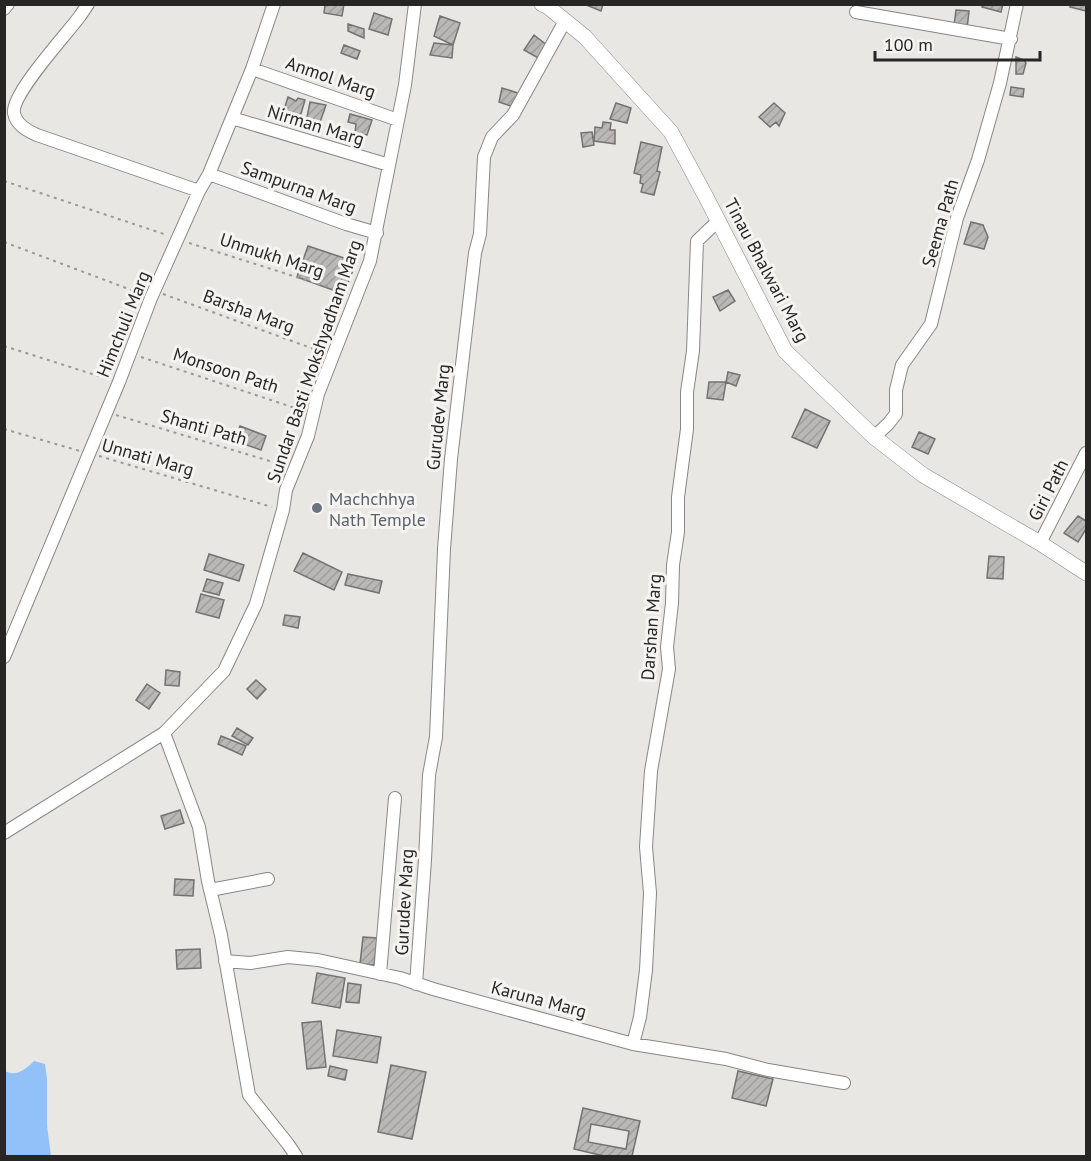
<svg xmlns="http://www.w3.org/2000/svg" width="1091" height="1161" font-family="'PT Sans',sans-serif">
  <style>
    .water { fill: #92c0f9 }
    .building { fill: url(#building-hatch); stroke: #747270; stroke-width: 1.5; fill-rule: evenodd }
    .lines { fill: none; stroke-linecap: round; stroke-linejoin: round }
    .minor-casing { stroke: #898785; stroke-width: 14 }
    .tertiary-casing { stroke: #898785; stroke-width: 16 }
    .path { stroke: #9a9996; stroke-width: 2; stroke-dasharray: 3 4.5; stroke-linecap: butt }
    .minor { stroke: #fff; stroke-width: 12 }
    .tertiary { stroke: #fff; stroke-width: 15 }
    .worship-dot { fill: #6b7280; stroke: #f6f4f1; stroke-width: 2 }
    .labels { text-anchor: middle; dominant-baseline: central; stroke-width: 6; stroke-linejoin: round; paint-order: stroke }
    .street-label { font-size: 18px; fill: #272625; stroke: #f6f4f1 }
    .worship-label { font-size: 18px; fill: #5b616d; stroke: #f6f4f1; text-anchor: start }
  </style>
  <defs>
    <pattern id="building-hatch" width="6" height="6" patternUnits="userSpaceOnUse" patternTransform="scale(1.5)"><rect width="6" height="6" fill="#bab8b6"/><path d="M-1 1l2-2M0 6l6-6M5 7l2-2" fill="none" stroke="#a09e9c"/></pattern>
  </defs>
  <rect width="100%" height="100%" fill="#e9e7e4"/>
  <path class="water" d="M34 1061 45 1064 47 1079V1126L51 1156H5V1071C16 1077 25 1070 34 1061Z"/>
  <path class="building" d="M325 4H344L342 16 324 13Z
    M584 4H603L601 11Z
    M983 4H1003L1001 12 982 7Z
    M1071 4H1086V11L1070 7Z
    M956 10 969 11 967 29 954 26Z
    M374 13 392 19 388 35 369 29Z
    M440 16 460 23 453 45 434 36Z
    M348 24 364 29V38L348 31Z
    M534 35 548 46 540 59 524 50Z
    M434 43 453 45 452 58 430 55Z
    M344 45 360 51 357 59 341 53Z
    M1016 57 1024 60 1026 63 1023 74H1016Z
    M1011 87 1024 89 1023 97 1010 95Z
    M502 88 521 94 519 105 513 102 511 106 499 102Z
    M288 97 296 101 298 98 305 100 300 117 283 113Z
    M310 102 326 105 319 125 310 123 311 118 307 117Z
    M616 103 631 108 627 123 610 119Z
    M774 103 785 113 779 126 776 122 770 127 759 117Z
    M350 114 372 120 367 135 355 133 356 124 348 122Z
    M603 122 611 123 610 130H615V144L594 141 595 127 602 128Z
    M592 132 594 145 583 147 581 133Z
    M641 142 662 147 657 171 660 172 654 195 641 192 643 184 640 183 641 175 634 173Z
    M971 222 983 225 988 237 984 249 964 244Z
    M308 246 356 262 344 294 297 277Z
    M728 290 735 301 720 311 713 297Z
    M728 372 740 375 736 386 726 382Z
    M709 382H726L723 400 707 398Z
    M805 409 830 421 817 448 792 437Z
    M240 426 266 436 261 450 235 441Z
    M919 432 935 439 928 454 912 447Z
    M1078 516 1086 521V529L1078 542 1064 533Z
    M303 553 342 572 334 590 294 571Z
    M209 554 244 565 239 581 204 570Z
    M989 556 1004 557 1003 579 987 578Z
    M348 574 382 581 379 593 345 585Z
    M207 579 223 583 219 595 203 591Z
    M201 594 224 600 219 618 196 612Z
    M285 615 300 617 298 628 283 625Z
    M166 670 180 672 179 686 165 685Z
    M256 680 266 689 257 699 247 689Z
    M147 684 160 693 149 709 136 700Z
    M237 728 253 738 248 745 232 736Z
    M221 736 246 746 242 755 218 744Z
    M180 810 184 823 165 829 161 816Z
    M175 879 194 880 193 896 174 895Z
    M363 937 377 938 374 965 360 964Z
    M200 949 201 968 177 969 176 950Z
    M317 973 345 978 340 1008 312 1003Z
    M348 983 361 985 359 1003 346 1002Z
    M321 1021 326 1067 307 1069 302 1023Z
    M337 1030 381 1037 377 1063 333 1056Z
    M391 1065 426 1072 412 1139 378 1132Z
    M330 1066 347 1070 345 1080 328 1076Z
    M738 1071 773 1079 766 1106 732 1098Z
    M583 1108 640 1121 632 1156H604L574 1149ZM591 1124 629 1131 626 1149 588 1142Z"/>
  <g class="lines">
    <g class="minor-casing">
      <path id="minor" d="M88 4 80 16C67 34 11 94 14 113 16 125 28 131 37 135L199 191
        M4 9 8 4
        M856 12 1011 39
        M252 69 398 120
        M232 118 389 165
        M209 174 346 224 377 233
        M874 437 888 424 896 414V390L902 365 931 324 957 218 978 160 1000 83 1017 4
        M1040 543 1086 453
        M4 657 119 382 151 298 199 191 209 174 252 69 274 4
        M164 733 199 827 208 881 221 935 249 1095 288 1144 296 1156
        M4 833 164 733 224 671 256 604 283 510 286 490 308 436 318 394 370 261 405 85 415 4
        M210 890 268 879
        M225 961 250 963 288 957 318 960 400 978 433 989 633 1044 726 1059 768 1070 844 1083
        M380 974 395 798
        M416 984 425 860 429 775 436 737 444 549 451 459 475 253 480 234 484 157 492 137 513 115 565 21
        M633 1044 640 1017 646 970 650 893 646 847 651 771 669 669 667 647 672 603 673 565 678 532V497L687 429V392L693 351 697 241 718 221"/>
    </g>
    <g class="tertiary-casing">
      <path id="tertiary" d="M542 4 547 6 585 37 671 132 706 197 785 351 874 437 923 475 1040 543 1086 573"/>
    </g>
    <path class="path" d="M4 181 167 235
      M4 242 142 294
      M189 243 347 293
      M163 294 322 352
      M4 346 108 379
      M141 357 304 411
      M116 415 283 465
      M4 429 80 451
      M99 456 272 507"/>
    <use href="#minor" class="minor"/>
    <use href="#tertiary" class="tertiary"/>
  </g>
  <circle class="worship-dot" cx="317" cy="508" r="6"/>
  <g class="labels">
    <g class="street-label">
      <text transform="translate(331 77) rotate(19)">Anmol Marg</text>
      <text transform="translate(316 125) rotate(17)">Nirman Marg</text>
      <text transform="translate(299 187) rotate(20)">Sampurna Marg</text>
      <text transform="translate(940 223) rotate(-74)">Seema Path</text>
      <text transform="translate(272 255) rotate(18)">Unmukh Marg</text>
      <text transform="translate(767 270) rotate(62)">Tinau Bhalwari Marg</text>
      <text transform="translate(249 311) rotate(20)">Barsha Marg</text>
      <text transform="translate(123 324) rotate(-68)">Himchuli Marg</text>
      <text transform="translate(314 361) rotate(-71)">Sundar Basti Mokshyadham Marg</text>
      <text transform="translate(226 370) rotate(18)">Monsoon Path</text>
      <text transform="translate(438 417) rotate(-84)">Gurudev Marg</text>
      <text transform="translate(204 427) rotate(16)">Shanti Path</text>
      <text transform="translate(148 457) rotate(16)">Unnati Marg</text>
      <text transform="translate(1048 490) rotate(-63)">Giri Path</text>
      <text transform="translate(651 627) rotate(-86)">Darshan Marg</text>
      <text transform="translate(404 902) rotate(-87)">Gurudev Marg</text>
      <text transform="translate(539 999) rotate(15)">Karuna Marg</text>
    </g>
    <g class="worship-label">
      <text x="329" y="498">Machchhya<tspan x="329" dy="21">Nath Temple</tspan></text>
    </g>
  </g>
  <rect width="1091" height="1161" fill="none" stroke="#272625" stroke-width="12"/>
  <path d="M875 51v9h165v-9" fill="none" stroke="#272625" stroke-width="3"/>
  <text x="884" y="51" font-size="18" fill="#272625" stroke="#f6f4f1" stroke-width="4.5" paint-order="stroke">100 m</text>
</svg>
